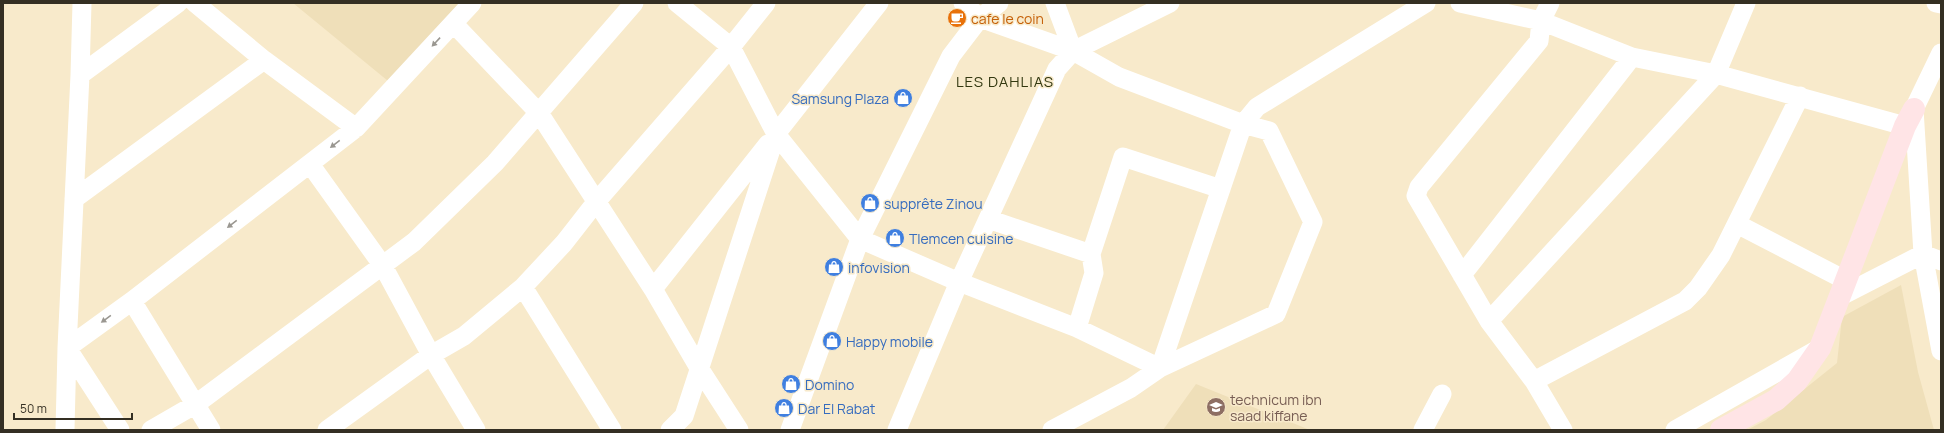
<svg xmlns="http://www.w3.org/2000/svg" width="1944" height="433" font-family="Manrope,sans-serif">
  <style>
    .built { fill: #efdfb9 }
    .lines { fill: none; stroke-linecap: round; stroke-linejoin: round }
    .street { stroke: #fff; stroke-width: 19 }
    .secondary { stroke: #ffe4e6; stroke-width: 22 }
    .oneway { fill: #9a9791 }
    .labels { text-anchor: middle; dominant-baseline: central; stroke-width: 3; stroke-linejoin: round; paint-order: stroke }
    .food-label { font-size: 14px; fill: #c56008; stroke: #f8eacb; text-anchor: start }
    .shop-label { font-size: 14px; fill: #366cbe; stroke: #f8eacb; text-anchor: start }
    .education-label { font-size: 14px; fill: #785e54; stroke: #f8eacb; text-anchor: start }
    .neighbourhood-label { font-size: 15px; letter-spacing: 1px; fill: #333810; stroke: #f8eacb }
  </style>
  <rect width="100%" height="100%" fill="#f8eacb"/>
  <path class="built" d="M293 3H460L388 81Z
    M1901 285 1918 372 1934 430H1747L1766 420 1837 363 1842 317Z
    M1196 384 1310 430H1163Z"/>
  <g class="lines">
    <path class="street" d="M82 3 80 75 67 348 120 430
      M195 3 264 60 356 128
      M677 3 731 47 776 134 860 239 959 282 1077 328 1160 368 1276 314 1313 222 1269 131 1243 124 1119 77 1073 51 980 18 963 3
      M1055 3 1073 51 1170 3
      M1460 3 1541 21 1632 57 1716 74 1905 126
      M1550 3 1541 21 1539 41 1419 187 1416 196 1489 321 1534 381 1563 430
      M1936 3 1941 4
      M454 24 539 113 653 289 699 368 739 430
      M1941 53 1914 109 1923 254 1941 351
      M80 75 178 3
      M310 164 383 266 431 355 476 430
      M74 199 264 60
      M988 219 1091 254
      M1737 224 1847 281
      M1462 275 1632 57
      M523 287 612 430
      M653 289 768 144
      M1841 296 1923 254 1941 261
      M132 301 211 430
      M1489 321 1716 74 1746 3
      M1077 328 1094 273 1091 254 1123 157 1221 189
      M1534 381 1685 301 1698 288 1721 255 1800 96
      M65 430 67 348 132 301 356 128 472 3
      M151 430 196 404 414 242 495 163 634 3
      M327 430 431 355 464 336 523 287 564 243 596 202 731 47 766 3
      M670 430 684 416 776 134 879 3
      M790 430 860 239 951 56 980 18 999 3
      M897 430 959 282 1057 69 1073 51
      M1052 430 1131 388 1160 368 1243 124 1257 107 1426 3
      M1423 430 1442 394
      M1675 430 1820 348"/>
    <path class="secondary" d="M1721 430 1776 400 1797 381 1820 348 1905 126 1914 109"/>
  </g>
  <defs><path id="oneway-solid" d="M-6-.8H1V-3.2L6.5 0L1 3.2V.8H-6Z"/></defs>
  <g class="oneway">
    <use href="#oneway-solid" transform="translate(436 42) rotate(133)"/>
    <use href="#oneway-solid" transform="translate(335 144) rotate(142)"/>
    <use href="#oneway-solid" transform="translate(232 224) rotate(142)"/>
    <use href="#oneway-solid" transform="translate(106 319) rotate(144)"/>
  </g>
  <defs>
    <g id="cafe-disc" transform="scale(1)"><circle r="9.5" fill="#e8710a" stroke="#f8eacb"/><path d="M-5.5-4.5H6V0H3Q3 3.5 0 3.5H-2.5Q-5.5 3.5-5.5 0ZM3-3.2v2h1.7v-2ZM-6 4.5H4V6H-6Z" fill="#fff"/></g>
    <g id="shop-disc" transform="scale(1)"><circle r="9.5" fill="#3f7fe0" stroke="#f8eacb"/><path d="M-5-2.5h2.3a2.7 3.5 0 0 1 5.4 0H5L5.5 6h-11ZM-1.5-2.5h3a1.5 2.3 0 0 0-3 0Z" fill="#fff"/></g>
    <g id="school-disc" transform="scale(1)"><circle r="9.5" fill="#8d6e63" stroke="#f8eacb"/><path d="M0-5L7-2L0 1L-7-2ZM-4 1L0 2.5L4 1V4Q0 6-4 4Z" fill="#fff"/></g>
  </defs>
  <g fill-rule="evenodd">
    <use href="#cafe-disc" x="957" y="18"/>
    <use href="#shop-disc" x="903" y="98"/>
    <use href="#shop-disc" x="870" y="203"/>
    <use href="#shop-disc" x="895" y="238"/>
    <use href="#shop-disc" x="834" y="267"/>
    <use href="#shop-disc" x="832" y="341"/>
    <use href="#shop-disc" x="791" y="384"/>
    <use href="#school-disc" x="1216" y="407"/>
    <use href="#shop-disc" x="784" y="408"/>
  </g>
  <g class="labels">
    <g class="food-label">
      <text x="971" y="18">cafe le coin</text>
    </g>
    <g class="shop-label">
      <text x="889" y="98" text-anchor="end">Samsung Plaza</text>
      <text x="884" y="203">supprête Zinou</text>
      <text x="909" y="238">Tlemcen cuisine</text>
      <text x="848" y="267">infovision</text>
      <text x="846" y="341">Happy mobile</text>
      <text x="805" y="384">Domino</text>
      <text x="798" y="408">Dar El Rabat</text>
    </g>
    <g class="education-label">
      <text x="1230" y="399">technicum ibn<tspan x="1230" dy="16">saad kiffane</tspan></text>
    </g>
    <g class="neighbourhood-label">
      <text x="1005" y="81">LES DAHLIAS</text>
    </g>
  </g>
  <rect width="1944" height="433" fill="none" stroke="#342f23" stroke-width="8"/>
  <path d="M14 413v6h118v-6" fill="none" stroke="#342f23" stroke-width="2"/>
  <text x="20" y="413" font-size="12" fill="#342f23" stroke="#f8eacb" stroke-width="3" paint-order="stroke">50 m</text>
</svg>
